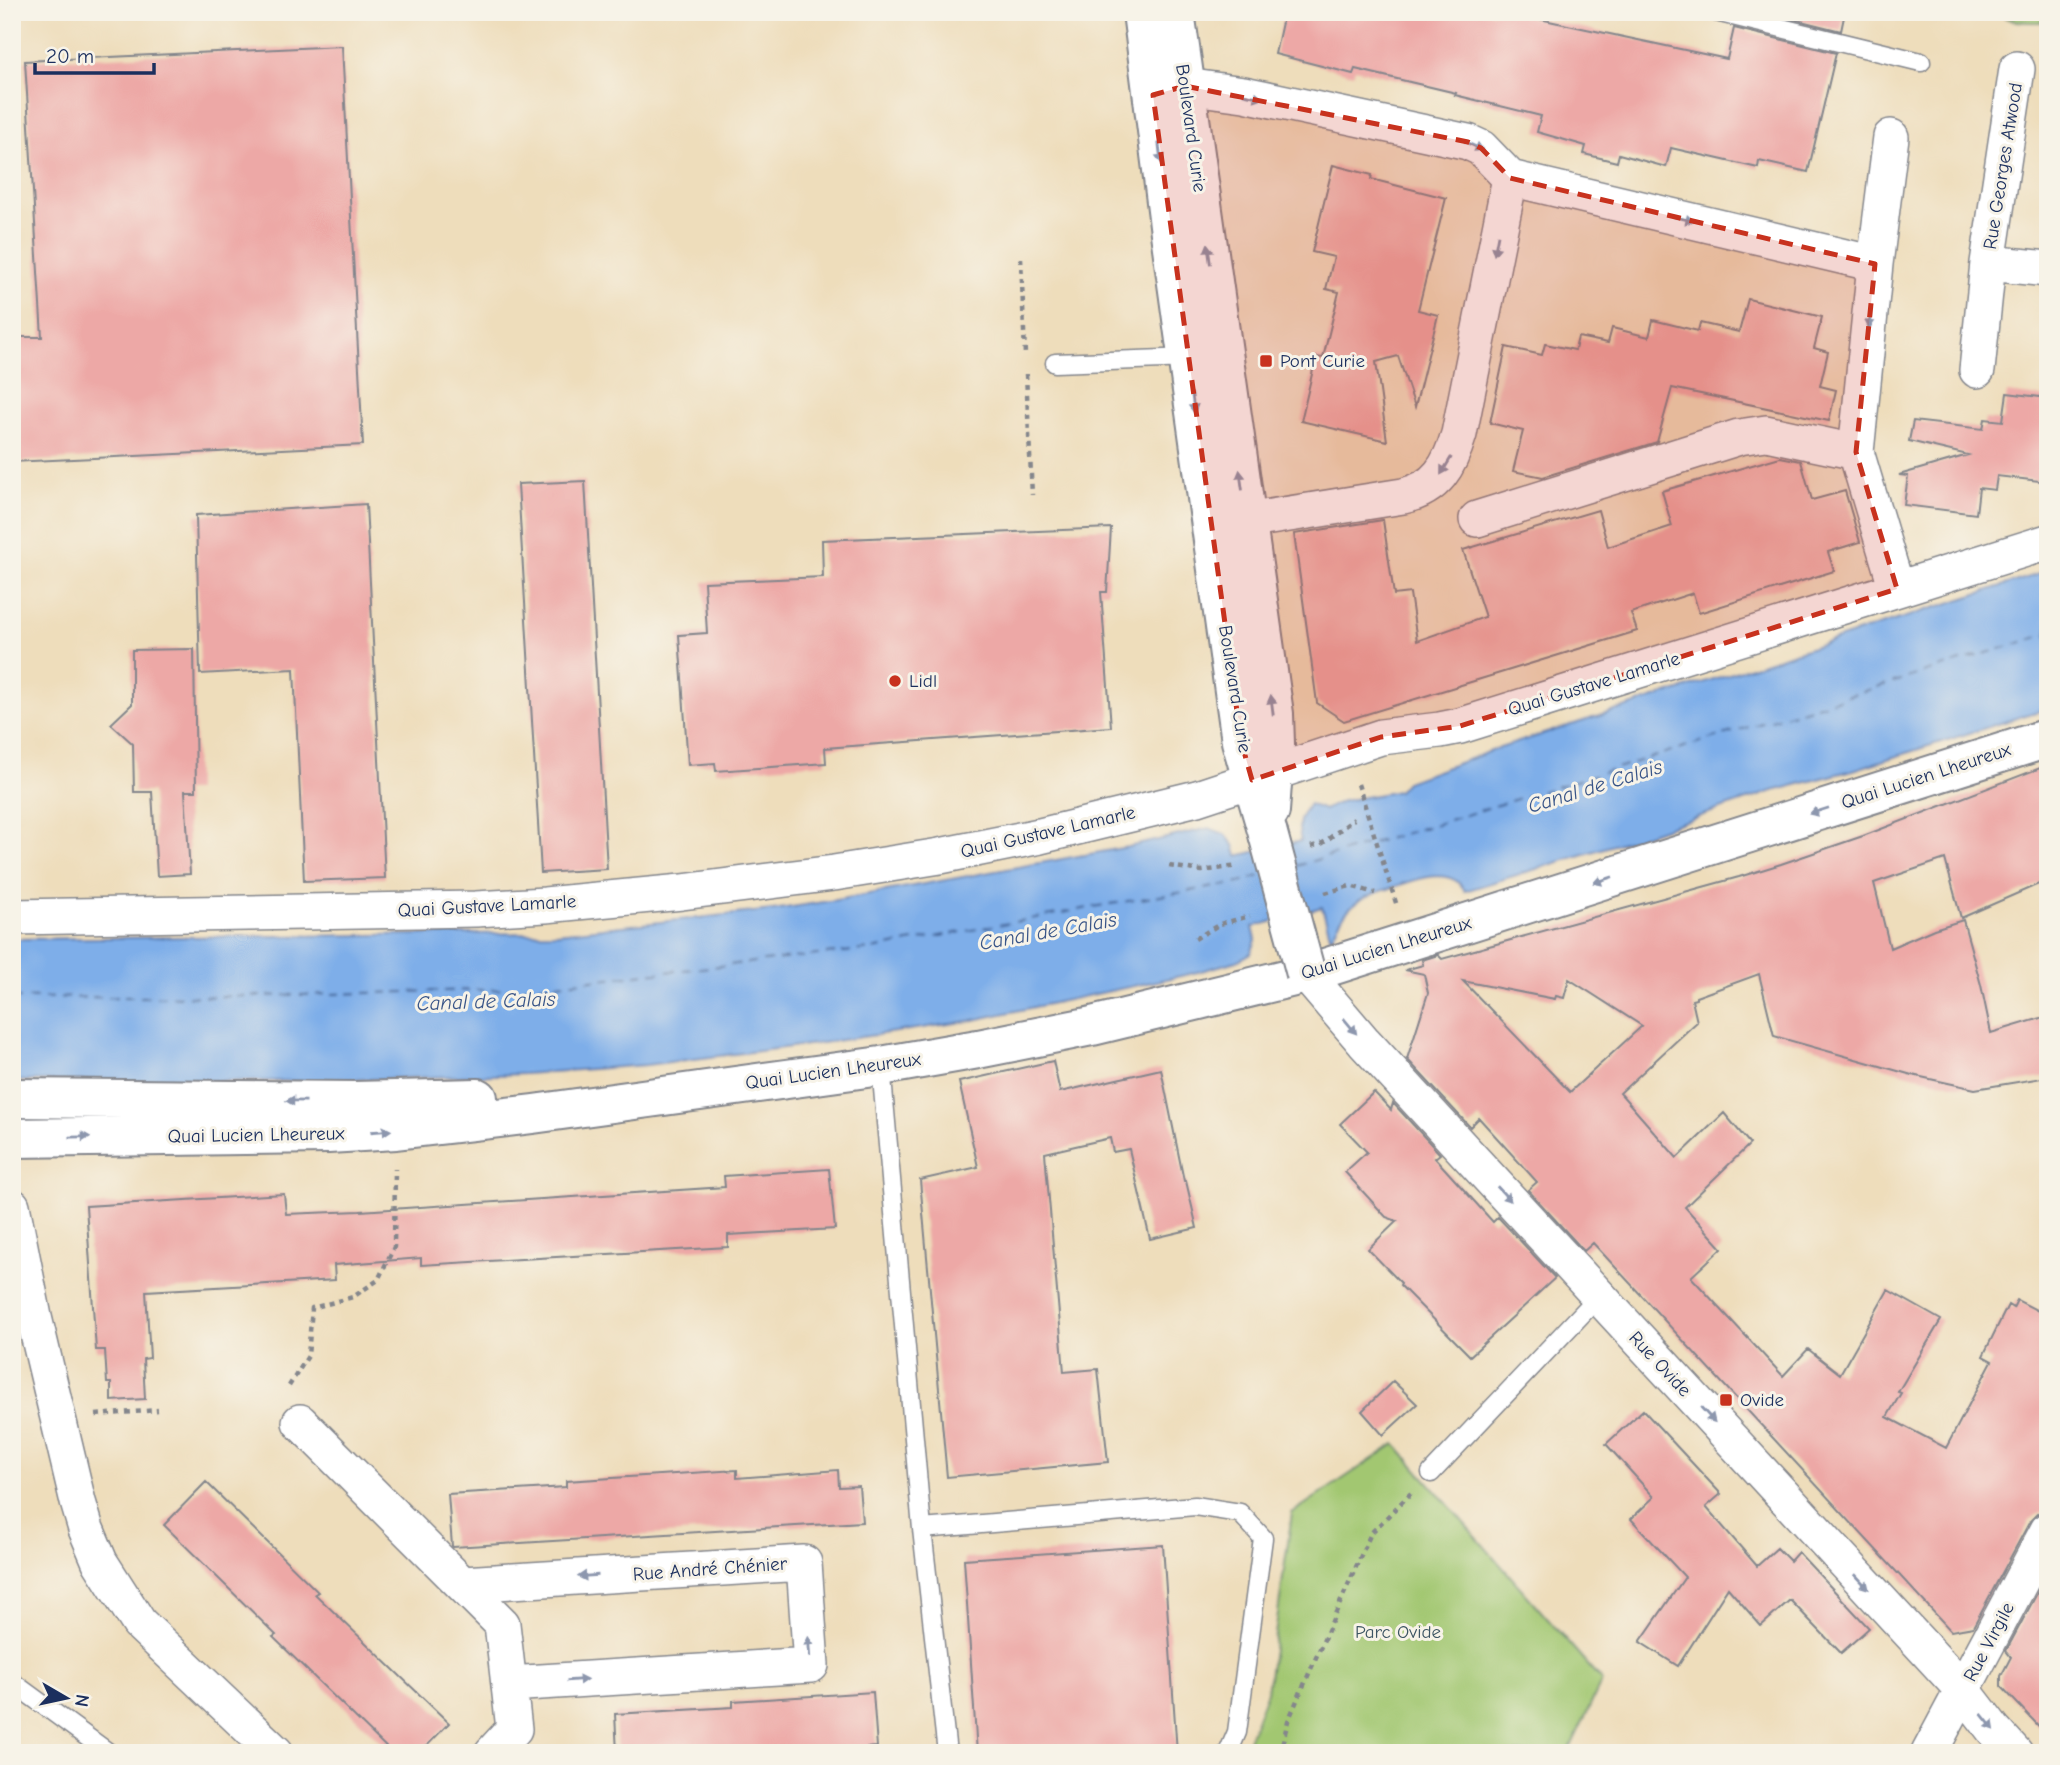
<svg xmlns="http://www.w3.org/2000/svg" width="2060" height="1765" font-family="'Comic Neue',sans-serif">
  <style>
    .green { fill: #a2c771; stroke: #5e7b68; stroke-width: 2 }
    .water { fill: #7eaee9; stroke: #4c6ea4; stroke-width: 2 }
    .lines { fill: none; stroke-linecap: round; stroke-linejoin: round }
    .ferry { stroke: #395588; stroke-width: 2; stroke-dasharray: 9 7; stroke-linecap: butt }
    .building { fill: #eda8a6; fill-rule: evenodd }
    .lane-casing { stroke: #84868c; stroke-width: 21 }
    .street-casing { stroke: #84868c; stroke-width: 38 }
    .secondary-casing { stroke: #84868c; stroke-width: 42 }
    .path { stroke: #84868c; stroke-width: 4.5; stroke-dasharray: 5 5; stroke-linecap: butt }
    .lane { stroke: #fff; stroke-width: 18 }
    .street { stroke: #fff; stroke-width: 35 }
    .secondary { stroke: #fff; stroke-width: 38 }
    .secondary-bridge-casing { stroke: #84868c; stroke-width: 42; stroke-linecap: butt }
    .secondary-bridge { stroke: #fff; stroke-width: 38 }
    .oneway { fill: #8d97ae }
    .marked { fill: #c8321e; fill-opacity: 0.2; stroke: #c8321e; stroke-width: 5; stroke-dasharray: 14 9; stroke-linejoin: round }
    .poi-dot { fill: #c8321e; stroke: #f7f3e8; stroke-width: 2.5 }
    .labels { text-anchor: middle; dominant-baseline: central; stroke-width: 6; stroke-linejoin: round; paint-order: stroke }
    .street-label { font-size: 19px; fill: #1b2f5e; stroke: #f7f3e8 }
    .poi-label { font-size: 19px; fill: #1b2f5e; stroke: #f7f3e8; text-anchor: start }
    .park-label { font-size: 19px; fill: #3d5563; stroke: #f7f3e8 }
    .water-label { font-size: 21px; font-style: italic; fill: #395588; stroke: #f7f3e8 }
  </style>
  <rect width="100%" height="100%" fill="#f7f3e8"/>
  <filter id="ink" filterUnits="userSpaceOnUse"><feTurbulence type="fractalNoise" baseFrequency=".0143" numOctaves="2"/><feDisplacementMap in="SourceGraphic" scale="14" xChannelSelector="R" yChannelSelector="G"/><feConvolveMatrix kernelMatrix="1 2 1 2 8 2 1 2 1" color-interpolation-filters="sRGB"/></filter>
  <filter id="wash" filterUnits="userSpaceOnUse"><feTurbulence type="fractalNoise" baseFrequency=".00686" numOctaves="4" result="noise"/><feDisplacementMap in="SourceGraphic" scale="28" xChannelSelector="R" yChannelSelector="G"/><feGaussianBlur stdDeviation="1.57" result="paint"/><feColorMatrix in="noise" values="0 0 0 0 0 0 0 0 0 0 0 0 0 0 0 0 0 1.4 0 .05"/><feComposite in="paint" operator="in"/></filter>
  <g filter="url(#wash)">
    <rect width="100%" height="100%" fill="#edb"/>
    <path class="green" d="M1997 12H2048V22C2032 22 2009 24 1997 12Z
      M1395 1444 1602 1681 1568 1753H1243L1267 1692 1292 1513Z"/>
    <path class="water" d="M2048 571V708L1853 770 1773 791 1633 839 1465 891C1451 864 1413 881 1391 888 1379 892 1365 895 1356 903 1344 912 1338 925 1331 938L1322 907 1253 927 1256 940 1251 953 1237 961 1190 974 969 1021 815 1044 646 1065 524 1074 316 1081H12V939L557 933 773 910 836 900 1128 847 1209 828 1225 834 1234 845 1237 856 1301 841C1297 825 1299 818 1309 804L1324 810 1343 801 1398 791 1406 782 1497 749Z"/>
    <g class="lines">
      <path class="ferry" d="M1296 866 1443 822 2048 634
        M12 998 261 996 511 989 872 949 1104 905 1233 884 1261 876"/>
    </g>
    <g id="blocks">
      <path class="building" d="M1299 12H1531L1530 17 1727 59 1734 28 1836 53 1808 172 1759 161 1758 168 1671 148 1666 167 1619 154 1617 162 1584 154 1586 146 1537 132 1541 116 1455 95 1456 93 1355 69 1353 74 1275 54 1283 18 1297 20Z
        M1765 12H1845L1841 31Z
        M342 46 363 445 12 462V337H42L25 61Z
        M1333 165 1372 175 1371 179 1446 198 1418 310 1438 315 1415 407 1398 356 1376 362 1387 441 1301 421 1316 357 1323 358 1339 292 1326 289 1334 257 1312 252Z
        M1748 299 1822 317 1814 348 1828 352 1820 386 1836 390 1829 421 1672 388 1657 442 1543 477 1513 471 1523 431 1490 423 1506 347 1542 355 1545 344 1575 350 1578 337 1608 343 1612 328 1649 337 1653 320 1698 331 1700 323 1739 332Z
        M2007 393 2048 398V482L1997 476 1995 490 1979 488 1976 514 1904 505 1908 476 1899 475 1968 455 1909 441 1913 421 1983 429 1985 419 2003 421Z
        M1780 457 1801 461 1812 500 1845 491 1860 542 1828 552 1834 571 1699 613 1693 593 1631 613 1637 631 1344 721 1317 703 1294 534 1383 520 1394 595 1410 593 1417 641 1485 617 1463 550 1598 510 1608 547 1672 526 1662 491Z
        M585 481 607 869 541 873 518 484Z
        M366 504 385 878 304 881 294 669 200 674 196 515Z
        M1111 528 1107 592H1101L1111 727 825 748 826 763 716 771 715 763 688 765 679 635 707 633 704 582 823 577 822 540Z
        M194 649 196 791H185L190 874 157 876 152 792H134L133 744 111 724 132 704V650Z
        M2048 765V880L1961 918 1945 859 1874 883 1890 948 1934 929 1963 920 1981 985 1991 1033 2048 1016V1077L1975 1089 1912 1075 1774 1036 1759 974 1696 997V999L1692 1000 1697 1022 1620 1093 1677 1158 1724 1113 1750 1144 1685 1207 1722 1248 1691 1277 1783 1376 1808 1349 1840 1374 1888 1290 1941 1320 1898 1392 1901 1393 1887 1417 1946 1448 1992 1361 1983 1356 2008 1305 2013 1308 2017 1300 2048 1316V1510L2038 1513 2030 1521 1973 1627 1951 1631 1593 1243 1584 1251 1528 1190 1537 1182 1479 1118 1470 1127 1407 1059 1428 993 1424 974 1405 970 1423 965 1422 960 1438 955 1442 959 1739 877 1781 864 1863 836ZM1569 979 1642 1026 1570 1092 1463 981 1555 999 1556 996 1564 998Z
        M1053 1061 1060 1092 1161 1069 1184 1181H1186L1197 1228 1150 1239 1129 1149 1113 1152 1110 1138 1045 1153 1064 1372 1098 1369 1108 1462 947 1477 920 1180 978 1167 959 1082Z
        M1374 1092 1391 1110 1393 1103 1440 1154 1435 1158 1493 1222 1498 1217 1555 1278 1470 1356 1400 1285 1401 1283 1368 1249 1397 1221 1386 1217 1345 1172 1367 1152 1340 1124Z
        M829 1169 835 1229 728 1235V1247L421 1265V1258L334 1265 335 1280 146 1291 150 1358 143 1359 145 1399 111 1401V1383H107L105 1350H96L86 1206 284 1194 286 1214 360 1211 725 1187 724 1176Z
        M1393 1381 1417 1404 1383 1435 1362 1411Z
        M1643 1410 1721 1494 1706 1507 1757 1566 1777 1548 1790 1561 1798 1552 1869 1628 1841 1653 1790 1600 1761 1626 1728 1588 1678 1666 1640 1642 1685 1577 1631 1519 1654 1497 1606 1444Z
        M737 1470V1478L838 1470 839 1487 859 1486 862 1522 453 1547 452 1546 448 1494 566 1487V1481Z
        M206 1482 318 1592 315 1594 449 1723 420 1753H392L273 1637 276 1635 164 1525Z
        M1163 1545 1177 1753H977L964 1559Z
        M2048 1573V1736L2001 1686V1676L2011 1657 2006 1651Z
        M873 1692 877 1747 804 1753H617L615 1714 733 1707V1701Z"/>
    </g>
  </g>
  <g filter="url(#ink)">
    <use href="#blocks" fill-opacity="0" stroke="#84868c" stroke-width="2"/>
    <g class="lines">
      <g class="lane-casing">
        <path id="lane" d="M1716 12 1921 62
          M1055 363 1191 358
          M881 1066 922 1529 947 1753
          M1431 1473 1598 1297
          M922 1529 1195 1506 1240 1513 1263 1538 1237 1732 1228 1753
          M12 1682 109 1753"/>
      </g>
      <g class="street-casing">
        <path id="street" d="M1161 93 1185 86 1244 94 1468 142 1481 148 1510 178 1875 264 1856 452
          M1988 263 2048 269
          M1875 264 1891 137
          M1977 370 1988 263 2017 69
          M1477 519 1739 437 1766 433 1856 452 1897 589
          M1220 525 1403 496C1437 489 1450 465 1459 434L1510 178
          M12 917 476 909 545 905 682 892 834 873 940 856 1040 836 1197 798 1381 737 1440 730 1460 726 2048 542
          M1306 974 1364 1042 1963 1690 1993 1729 2015 1753
          M12 1206 34 1317 78 1502 86 1529 100 1562 139 1623 276 1753
          M300 1422 502 1624 514 1729 492 1753
          M463 1584 804 1563 811 1665 509 1684
          M1929 1753 2048 1530"/>
      </g>
      <g class="secondary-casing">
        <path id="secondary" d="M1142 12 1170 233 1241 741 1268 834
          M1175 12 1274 714 1275 744 1270 811
          M12 1098 354 1101 478 1098
          M12 1138 328 1134 396 1130 533 1114 881 1066 978 1049 1092 1026 1306 974 2048 738"/>
      </g>
      <path class="path" d="M1021 258 1025 355
        M1026 374 1032 495
        M1358 784 1397 906
        M1311 847 1323 843 1354 819
        M1169 866 1202 871 1238 866
        M1325 893 1350 886 1375 893
        M1195 939 1220 924 1250 916
        M289 1386 308 1356 312 1308 353 1297 378 1280 394 1247 395 1169
        M96 1415 158 1410
        M1280 1753 1288 1721 1371 1533 1412 1492"/>
      <use href="#lane" class="lane"/>
      <use href="#street" class="street"/>
      <use href="#secondary" class="secondary"/>
      <g class="secondary-bridge-casing">
        <path id="secondary-bridge" d="M1268 834 1306 974"/>
      </g>
      <use href="#secondary-bridge" class="secondary-bridge"/>
    </g>
    <defs><path id="oneway-solid" d="M-6-.8H1V-3.2L6.5 0L1 3.2V.8H-6Z" transform="scale(1.75)"/></defs>
    <g class="oneway">
      <use href="#oneway-solid" transform="translate(1253 96) rotate(11)"/>
      <use href="#oneway-solid" transform="translate(1474 146) rotate(25)"/>
      <use href="#oneway-solid" transform="translate(1160 153) rotate(83)"/>
      <use href="#oneway-solid" transform="translate(1684 219) rotate(13)"/>
      <use href="#oneway-solid" transform="translate(1496 245) rotate(101)"/>
      <use href="#oneway-solid" transform="translate(1209 254) rotate(-98)"/>
      <use href="#oneway-solid" transform="translate(1870 319) rotate(96)"/>
      <use href="#oneway-solid" transform="translate(1193 403) rotate(82)"/>
      <use href="#oneway-solid" transform="translate(1446 466) rotate(121)"/>
      <use href="#oneway-solid" transform="translate(1241 480) rotate(-98)"/>
      <use href="#oneway-solid" transform="translate(1272 705) rotate(-97)"/>
      <use href="#oneway-solid" transform="translate(1819 811) rotate(162)"/>
      <use href="#oneway-solid" transform="translate(1603 880) rotate(162)"/>
      <use href="#oneway-solid" transform="translate(1350 1026) rotate(50)"/>
      <use href="#oneway-solid" transform="translate(296 1101) rotate(-179)"/>
      <use href="#oneway-solid" transform="translate(381 1131) rotate(-4)"/>
      <use href="#oneway-solid" transform="translate(80 1137) rotate(-1)"/>
      <use href="#oneway-solid" transform="translate(1504 1194) rotate(47)"/>
      <use href="#oneway-solid" transform="translate(1708 1415) rotate(47)"/>
      <use href="#oneway-solid" transform="translate(588 1576) rotate(176)"/>
      <use href="#oneway-solid" transform="translate(1862 1582) rotate(47)"/>
      <use href="#oneway-solid" transform="translate(809 1647) rotate(-94)"/>
      <use href="#oneway-solid" transform="translate(577 1680) rotate(-4)"/>
      <use href="#oneway-solid" transform="translate(1988 1722) rotate(51)"/>
    </g>
  </g>
  <path class="marked" d="M1185 86 1468 142 1481 148 1510 178 1875 264 1856 452 1897 589 1460 726 1381 737 1252 780 1241 741 1153 95Z"/>
  <g class="poi-dot">
    <rect x="1259" y="354" width="14" height="14" rx="3.5"/>
    <circle cx="895" cy="681" r="7"/>
    <rect x="1719" y="1393" width="14" height="14" rx="3.5"/>
  </g>
  <g class="labels">
    <g class="street-label">
      <text transform="translate(1191 128) rotate(82)">Boulevard Curie</text>
      <text transform="translate(2003 166) rotate(-81)">Rue Georges Atwood</text>
      <text transform="translate(1594 684) rotate(-17)">Quai Gustave Lamarle</text>
      <text transform="translate(1235 689) rotate(81)">Boulevard Curie</text>
      <text transform="translate(1926 776) rotate(-18)">Quai Lucien Lheureux</text>
      <text transform="translate(1048 832) rotate(-13)">Quai Gustave Lamarle</text>
      <text transform="translate(487 906) rotate(-3)">Quai Gustave Lamarle</text>
      <text transform="translate(1386 948) rotate(-17)">Quai Lucien Lheureux</text>
      <text transform="translate(833 1071) rotate(-8)">Quai Lucien Lheureux</text>
      <text transform="translate(256 1135) rotate(-1)">Quai Lucien Lheureux</text>
      <text transform="translate(1660 1364) rotate(47)">Rue Ovide</text>
      <text transform="translate(710 1569) rotate(-4)">Rue André Chénier</text>
      <text transform="translate(1989 1642) rotate(-62)">Rue Virgile</text>
    </g>
    <g class="poi-label">
      <text x="1280" y="361">Pont Curie</text>
      <text x="909" y="681">Lidl</text>
      <text x="1740" y="1400">Ovide</text>
    </g>
    <g class="park-label">
      <text x="1398" y="1632">Parc Ovide</text>
    </g>
    <g class="water-label">
      <text transform="translate(1595 786) rotate(-17)">Canal de Calais</text>
      <text transform="translate(1048 931) rotate(-10)">Canal de Calais</text>
      <text transform="translate(486 1001) rotate(-2)">Canal de Calais</text>
    </g>
  </g>
  <rect width="2060" height="1765" fill="none" stroke="#f7f3e8" stroke-width="42"/>
  <g transform="translate(66 1698) rotate(99)" stroke="#f7f3e8" stroke-width="5" paint-order="stroke">
  <path d="M0-5L12 26L0 18L-12 26Z" fill="#1b2f5e"/>
  <text y="-10" font-size="19" font-weight="bold" text-anchor="middle" fill="#1b2f5e">N</text>
  </g>
  <path d="M35 63v10h119v-10" fill="none" stroke="#1b2f5e" stroke-width="3.5"/>
  <text x="46" y="63" font-size="21" fill="#1b2f5e" stroke="#f7f3e8" stroke-width="5" paint-order="stroke">20 m</text>
</svg>
